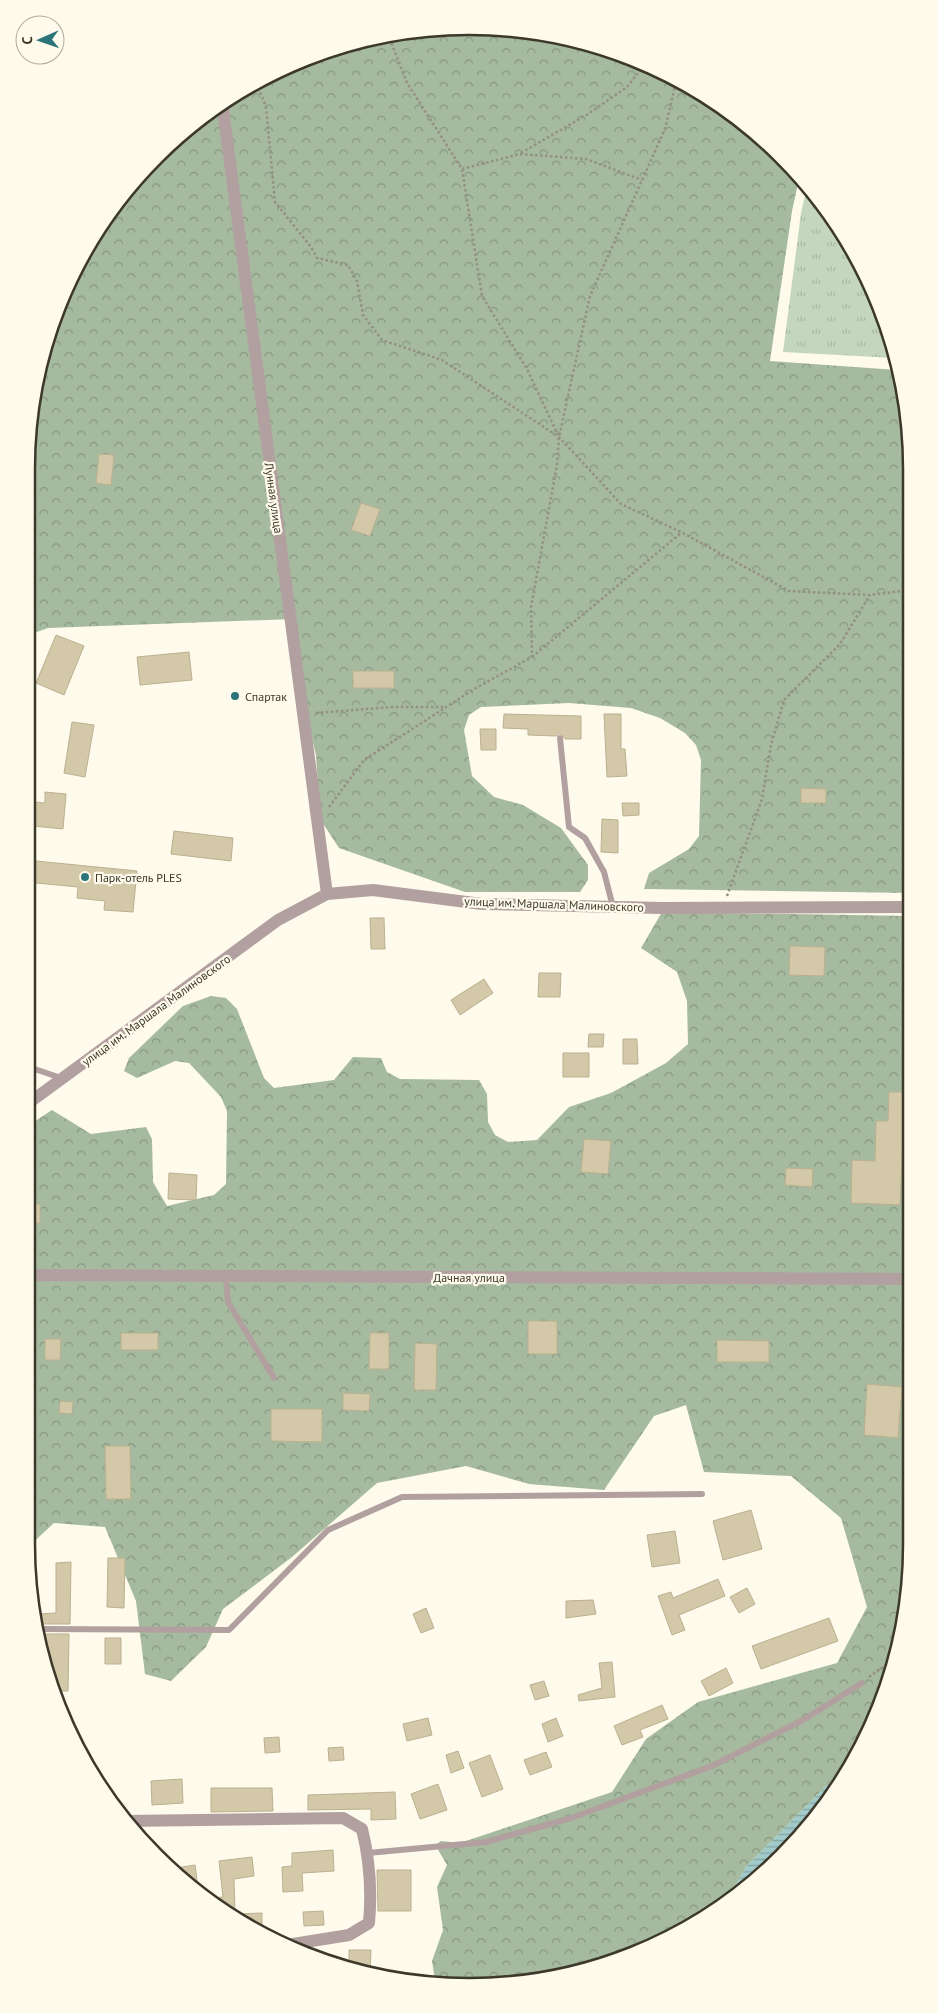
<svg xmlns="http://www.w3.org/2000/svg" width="938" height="2013" font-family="'PT Sans',sans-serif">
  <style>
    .grass { fill: url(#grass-tufts) }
    .forest { fill: url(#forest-crowns) }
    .water { fill: url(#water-rules) }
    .building { fill: #d3c8a7; stroke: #bbb090 }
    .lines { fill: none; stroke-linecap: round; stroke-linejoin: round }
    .path { stroke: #949082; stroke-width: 2.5; stroke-dasharray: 2.5 2.5; stroke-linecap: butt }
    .lane { stroke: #b2a0a0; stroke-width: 6 }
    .street { stroke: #b2a0a0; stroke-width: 12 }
    .poi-dot { fill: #2b747a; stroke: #fefaec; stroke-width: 2 }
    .labels { text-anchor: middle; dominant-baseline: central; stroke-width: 4.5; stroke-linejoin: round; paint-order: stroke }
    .street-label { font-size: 12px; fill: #3c382a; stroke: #fefaec }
    .poi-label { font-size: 12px; fill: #3c382a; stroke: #fefaec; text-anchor: start }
    .rim { fill: none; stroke: #3c382a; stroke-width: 2.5 }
  </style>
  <defs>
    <pattern id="grass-tufts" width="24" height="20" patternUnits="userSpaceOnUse" patternTransform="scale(1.25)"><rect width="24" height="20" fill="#c4d7be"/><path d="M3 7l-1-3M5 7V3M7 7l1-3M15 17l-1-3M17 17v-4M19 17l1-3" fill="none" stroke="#a9b9a3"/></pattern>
    <pattern id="forest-crowns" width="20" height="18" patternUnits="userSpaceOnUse" patternTransform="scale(1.25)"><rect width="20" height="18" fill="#a5ba9f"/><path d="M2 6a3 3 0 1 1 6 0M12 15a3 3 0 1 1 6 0" fill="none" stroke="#889882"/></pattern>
    <pattern id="water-rules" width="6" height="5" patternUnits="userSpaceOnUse" patternTransform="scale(1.25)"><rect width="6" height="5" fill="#a1caca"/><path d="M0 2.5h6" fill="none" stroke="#84a5a4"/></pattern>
  </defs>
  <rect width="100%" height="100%" fill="#fefaec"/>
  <path class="grass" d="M807 187 820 199 878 299 894 358 783 352 801 213Z"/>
  <path class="forest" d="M469 26 555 35 638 60 738 118 799 179 792 211 770 361 897 370 908 411 910 893 644 889 649 873 689 849 699 836 701 760 696 745 685 733 660 718 631 708 569 703 481 707 469 715 464 730 472 776 494 797 523 805 561 828 588 865V880L580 892H465L339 848 320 819 316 755 307 718 293 619 48 628 34 633 26 649V469L35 383 60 300 101 223 156 156 223 101 299 60 382 35Z
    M662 912 910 916 912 1544 903 1631 878 1713 846 1766 746 1867 730 1895 690 1928 611 1963 527 1983 435 1980 432 1961 443 1930 437 1887 447 1865 437 1848 438 1843 441 1841 460 1843 612 1792 646 1739 698 1702 837 1663 867 1607 841 1518 791 1476 704 1472 686 1405 654 1416 604 1490 529 1484 466 1466 377 1483 292 1557 223 1609 206 1647 171 1681 145 1674 136 1601 105 1527 54 1523 27 1548 26 1127 52 1110 91 1134 146 1127 152 1139 153 1182 167 1206 214 1195 226 1184 227 1111 221 1097 189 1063 175 1061 137 1078 124 1071 129 1058 183 1006 211 996 226 998 237 1009 264 1078 274 1088 334 1080 353 1057 381 1058 387 1072 400 1079 479 1080 487 1094 488 1122 495 1135 508 1142 537 1140 569 1107 611 1093 666 1063 688 1044 687 1001 677 972 641 948Z"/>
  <path class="water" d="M846 1766 802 1836 730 1895 746 1867Z"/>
  <path class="building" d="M99 454 114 455 111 485 96 483Z
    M361 503 380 509 370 536 351 530Z
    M56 635 84 646 64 695 36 683Z
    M189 652 192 680 140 685 137 657Z
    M353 671H394V688H353Z
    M504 714 581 716V739H565L560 733 556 736 528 735V729L503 728Z
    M604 714H621V749H625L627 776 607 777Z
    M72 722 94 725 85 777 64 773Z
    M480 729H496V750H481Z
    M801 788 826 789V803H801Z
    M45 792 66 794 63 829 33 826 35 802 45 803Z
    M622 803H639V815L623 816Z
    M602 819 618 820V853L601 852Z
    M174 831 233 838 231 861 171 854Z
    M26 860 137 871 133 912 104 910 105 901 77 898 78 887 26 882Z
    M370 918H384L385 949H371Z
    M790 946 825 947 824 976 789 975Z
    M539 973H561L560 997H538Z
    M484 979 493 993 460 1015 451 1000Z
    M589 1034H604L603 1047H588Z
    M623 1039H637L638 1064H623Z
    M563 1053H589V1077H563Z
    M889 1092H905L900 1205 851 1203 852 1160 875 1161 876 1121H888Z
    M584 1139 611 1141 608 1174 581 1172Z
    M786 1168 813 1169 812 1187 785 1185Z
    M169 1173 197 1175 196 1200 168 1199Z
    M26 1204H40V1223H26Z
    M528 1321H557V1354H528Z
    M121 1333H158V1350H121Z
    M370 1333H389V1369H369Z
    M45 1339H61L60 1360H45Z
    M717 1340 769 1341V1362H717Z
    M415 1343 437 1344 436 1390H414Z
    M867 1384 902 1387 898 1438 864 1435Z
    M343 1393 370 1394 369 1411 343 1410Z
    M60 1401 73 1402 72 1414 59 1413Z
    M271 1409H322V1442L271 1441Z
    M105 1446H130L131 1499H106Z
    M751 1510 762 1549 723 1560 713 1521Z
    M675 1531 680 1563 652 1567 647 1535Z
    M108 1558H125L124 1608 107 1607Z
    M71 1562 70 1624H40L38 1614 56 1613V1563Z
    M718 1579 725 1596 679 1615 685 1630 672 1635 658 1596 671 1592 673 1598Z
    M747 1588 755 1604 739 1613 730 1597Z
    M593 1600 596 1614 566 1618V1601Z
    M426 1608 434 1628 421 1633 413 1614Z
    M829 1618 838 1641 761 1669 752 1646Z
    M41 1634H69L68 1691H52Z
    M105 1638H121V1664H105Z
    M612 1662 615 1697 579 1701 578 1695 602 1688 599 1663Z
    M726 1668 733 1683 709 1696 701 1681Z
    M544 1681 549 1696 535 1700 530 1685Z
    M662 1705 668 1719 640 1730 643 1737 622 1745 614 1726Z
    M428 1718 432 1735 407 1741 403 1724Z
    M556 1718 563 1736 548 1742 542 1724Z
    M279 1737 280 1752 265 1753 264 1738Z
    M343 1747 344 1760 329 1761 328 1748Z
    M458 1751 464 1768 451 1773 446 1755Z
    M546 1752 552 1767 530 1775 524 1760Z
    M490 1755 503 1789 482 1797 469 1763Z
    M182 1779 183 1803 152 1805 151 1781Z
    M438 1784 447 1810 420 1819 411 1794Z
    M211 1788H272L273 1811 211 1812Z
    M395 1792 396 1819 371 1820V1809L308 1810V1795Z
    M333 1850 334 1871 302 1873 303 1891 283 1892 282 1867 292 1866V1853Z
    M252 1857 254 1876 234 1879 235 1914 262 1913V1933L248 1928 211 1898 223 1897 219 1861Z
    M195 1865 198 1887 176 1868Z
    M377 1870H411V1911H378Z
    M323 1911 324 1925 304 1926 303 1912Z
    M349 1950H371L370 1974 349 1966Z"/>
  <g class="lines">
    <path class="path" d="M388 34 407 83 462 169 482 296 527 369 558 435
      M257 83 266 107 275 202 311 247 317 258 348 265 357 281 363 315 382 340 442 360 559 437 621 504 681 532 789 591 870 595 909 590
      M521 153 588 114 627 87 645 64
      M462 169 520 154 586 159 642 180
      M532 657 681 533
      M316 713 392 707H446
      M329 807 364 760 476 688 532 657 531 607 557 465 559 437 590 296 665 129 676 82
      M727 896 762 799 771 745 784 700 840 644 870 595
      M869 1677 895 1658"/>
    <path class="lane" d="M560 738 569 827 585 838 604 872 613 907
      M26 1066 61 1078
      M226 1276 228 1302 274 1378
      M40 1629 229 1630 328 1530 402 1497 702 1494
      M368 1853 486 1842 571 1818 712 1766 803 1720 862 1683"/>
    <path class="street" d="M222 102 327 894
      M26 1105 278 920 327 894 373 890 482 904 662 908 910 907
      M26 1275 911 1279
      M125 1821 343 1818 362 1829C370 1861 372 1890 369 1923L349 1935 293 1944"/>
  </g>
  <g class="poi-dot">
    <circle cx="235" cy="696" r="5"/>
    <circle cx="85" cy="877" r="5"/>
  </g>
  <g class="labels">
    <g class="street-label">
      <text transform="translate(274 498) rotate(82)">Лунная улица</text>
      <text transform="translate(554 904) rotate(2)">улица им. Маршала Малиновского</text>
      <text transform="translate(156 1010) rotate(-36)">улица им. Маршала Малиновского</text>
      <text x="469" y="1277">Дачная улица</text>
    </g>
    <g class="poi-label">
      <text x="245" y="696">Спартак</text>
      <text x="95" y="877">Парк-отель PLES</text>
    </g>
  </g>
  <path d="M0 0H938V2013H0ZM469 35H469A434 434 0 0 1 903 469V1544A434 434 0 0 1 469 1978H469A434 434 0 0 1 35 1544V469A434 434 0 0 1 469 35Z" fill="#fefaec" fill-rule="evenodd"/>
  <path class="rim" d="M469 35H469A434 434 0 0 1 903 469V1544A434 434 0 0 1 469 1978H469A434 434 0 0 1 35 1544V469A434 434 0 0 1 469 35Z"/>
  <g transform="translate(40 40) rotate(268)"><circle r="24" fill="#fefaec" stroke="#b0ac9e"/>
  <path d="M0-4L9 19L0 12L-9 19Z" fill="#2b747a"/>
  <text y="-8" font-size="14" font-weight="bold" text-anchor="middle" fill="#3c382a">С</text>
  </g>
</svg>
